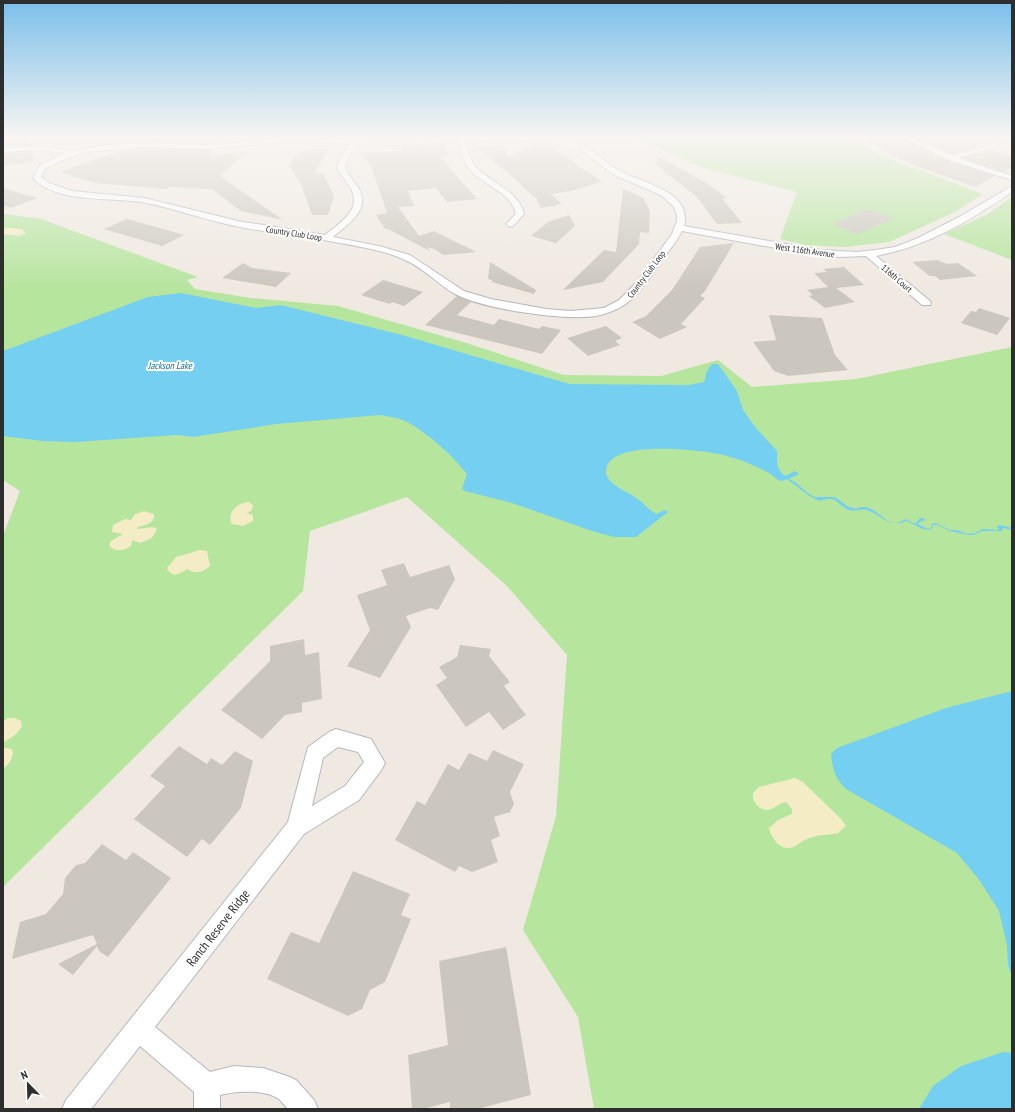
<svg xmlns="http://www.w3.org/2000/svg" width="1015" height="1112" font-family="'PT Sans Narrow',sans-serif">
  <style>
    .green { fill: #b6e59e }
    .sand { fill: #f3ecc5 }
    .water { fill: #75cff0 }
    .building { fill: #cbc7bf }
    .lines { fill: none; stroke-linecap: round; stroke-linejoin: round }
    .minor-casing { stroke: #b4b7c1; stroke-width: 2 }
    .minor { fill: #fff; fill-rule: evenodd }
    .labels { text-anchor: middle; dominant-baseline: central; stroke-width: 4; stroke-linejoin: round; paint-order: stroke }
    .far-street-label { font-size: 9px; fill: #2e2e2e; stroke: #fff }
    .far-water-label { font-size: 10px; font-style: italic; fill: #0d6fa3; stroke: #fff }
    .near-street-label { font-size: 13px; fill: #2e2e2e; stroke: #fff }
  </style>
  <rect width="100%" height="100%" fill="#efe9e1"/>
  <path class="green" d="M631 135H846L882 156 983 194 955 212 889 242 845 247 805 245 780 239 797 192 700 167Z
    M1012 197V260L944 234 986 215Z
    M3 214 41 219 198 277 187 280 195 289 250 298 338 306 460 341 564 375 661 376 718 360 752 387 856 379 1012 347V1109H594L578 1017 523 930 556 816 567 655 507 586 407 497 310 531 303 591 3 887V536L20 491 3 480Z"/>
  <path class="sand" d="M9 228 22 229 26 233 19 236 3 234V229Z
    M248 502 253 505 252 510 247 513 253 515V521L243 526 232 524C226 513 237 503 248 502Z
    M144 511 154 514C155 524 145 525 138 527L137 529 153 527 157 529 154 535 150 539 140 543 132 540 131 546C125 551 116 552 109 546L111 541 123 534 112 532 113 525 125 519 131 520 135 514Z
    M200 550 207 551 210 566C203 572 195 575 187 569 180 574 172 579 167 568L176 557Z
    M8 718H15L21 721 22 727 15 735 3 743V721Z
    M3 747 12 749C15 756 9 765 3 769Z
    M795 778 803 782 841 819 846 826 838 833C828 835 816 835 807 839 802 841 798 845 793 847 781 852 771 838 769 828L778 820 792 814V809L786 802C780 803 776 807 771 809 760 813 752 802 753 793L759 787Z"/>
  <path class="water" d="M181 293 256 308 281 305 402 335 569 384 689 385 704 382 707 371 712 364H718L737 391 743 410 756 428 777 451C777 461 776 470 785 476L795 471 799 474 789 479 795 482 809 494 815 497H835L847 506 856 509C872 500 883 524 897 523 900 522 904 520 906 519L915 524 920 518H923L926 520 921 521 918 524 928 529 931 528 932 524 936 523 950 530H957L967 534 975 533 983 529 999 530 997 526 1000 525 1012 528V530L1003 528 1002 531H983L973 535H968L950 531 938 525H933L932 529C924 532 914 524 907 521 888 528 883 516 867 510 861 508 856 512 849 510 834 504 840 495 819 501L808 495 787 479C787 479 782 481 781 481 777 481 773 475 769 473 756 466 737 458 723 455 701 450 617 440 607 466 600 482 627 491 635 497 643 502 648 510 657 514L664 510 668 512 636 537H614L592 531 512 503 465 491 462 489 467 474C451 454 431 436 409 423 401 418 390 417 380 415L276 424 193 437 177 435 75 442 42 441 3 436V351L148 297Z
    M1012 691V977L1008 965 1007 945 999 911 980 881 957 853 846 789C834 777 833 770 831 754L837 748 946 708Z
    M1003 1052 1012 1053V1109H919L933 1086 961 1066Z"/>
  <path class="building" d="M3 135H30L31 145 3 146Z
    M164 135H222L217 143 145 142Z
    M402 135H438L440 138 402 139Z
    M861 135H898L912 144 947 161 995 176 975 187 900 160 863 139 868 138Z
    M952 137 981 146 952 153 930 144 945 141Z
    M443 144 448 155 439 156 477 199 447 202 436 188 408 191 414 206 398 207 419 236 434 231 476 252 444 255 434 249 427 247 430 251 388 229H385L376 215 387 213 371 166 361 153 402 150V146Z
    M538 145 553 148 602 182 571 191 550 194 562 204 541 208 536 197H534L513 177 476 147 503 146 509 158Z
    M145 148 213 150 210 155 246 152 220 176 283 220 241 211 212 189 169 187 166 189 95 183 60 172 119 151Z
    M306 149H328L314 174 323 173 334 196 328 215H312L301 184 289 166 298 152H304Z
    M993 150 1012 156V167L1004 172 964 158Z
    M32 152 33 162 3 166V153Z
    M659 157 707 183 727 198H722L742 223 717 224 696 196 655 164Z
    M3 188 37 198 11 208 3 205Z
    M623 189 643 198 650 211 649 233 640 232 639 244 603 282 563 290 604 250 616 252Z
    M867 209 894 218 858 234 832 224Z
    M569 215 575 226 556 243 531 236 548 222Z
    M127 219 184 235 162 246 104 229Z
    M734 243 705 291 700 296 705 298 681 324 687 327 660 339 632 322 646 316 672 290 700 247Z
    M937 260 947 264 958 263 977 276 940 280 935 276H930L912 262Z
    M490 262 536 290 534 294 492 282V280L488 279Z
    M243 263 252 268 291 273 276 287 222 278Z
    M844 267 864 285 836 288 855 302 825 308 809 296 813 295 807 290 828 287 814 273 827 272 823 269Z
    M383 280 423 292 404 306 392 302 390 304 361 295Z
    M457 296 471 302 457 315 494 325 499 319 539 329 542 326 561 330 542 354 425 325Z
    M979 308 1010 318 997 335 961 323 971 311 976 312Z
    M769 315 822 318 835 355 848 370 788 376 774 371 753 342 776 340Z
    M606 326 622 338 615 341 620 345 588 356 567 338Z
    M404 563 410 577 449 565 455 579 438 610 430 608 406 616 411 627 380 678 347 666 370 630 357 595 387 585 381 570Z
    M304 639 305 655 319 652 322 699 302 703V712L285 715 262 739 221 710 270 661V646Z
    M460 645 491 649 489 656 510 682 504 686 526 715 503 730 489 712 466 727 436 685 447 678 439 667 457 657Z
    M179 746 207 764 211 758 222 765 235 751 253 761 241 808 210 845 202 839 187 857 134 819 165 786 150 776Z
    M493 750 524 764 510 792 514 804 510 812 494 817 500 836 491 840 498 862 472 872 459 866 455 872 395 840 417 801 425 805 448 764 459 770 469 753 487 761Z
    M102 844 126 860 133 852 171 878 108 957 99 951 97 946 73 975 58 964 97 944 93 935 12 959 20 922 46 914 63 894 65 878 76 865 85 863Z
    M353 871 410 894 401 915 411 919 385 982 370 990 362 1009 348 1016 267 979 291 932 319 943Z
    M506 947 531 1095 477 1109H450V1102L423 1109H412L408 1055 448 1045 439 961Z"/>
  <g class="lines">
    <g class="minor-casing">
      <path id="minor" d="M899 135H906L952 155 989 146 997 139V135H1003V140L993 148 959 158 1012 176V180L948 160 913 143Z
        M501 136C526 136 553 136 577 143 593 148 604 162 618 170 640 183 693 190 684 226L821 250 857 252 875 250 895 247 918 238 959 217 1012 186V192C971 220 926 247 876 256L930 301 931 303 930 305H922L866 256 839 257 803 253 682 231C676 243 667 253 660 263 641 290 631 309 596 316 565 321 483 309 455 294 437 284 424 268 405 260 382 249 354 246 329 241 295 235 260 232 226 224 199 218 173 208 146 203 113 196 58 205 33 178L40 165 66 153 38 150 3 152V148L38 146 74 151 105 145 145 143 206 145 291 138 399 141ZM501 140 548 142 579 149 614 175 661 195 674 207 677 215V221L672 234 637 282 619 300 604 308 571 311 546 309 491 299 464 291 410 255 379 246 333 237C347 225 371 210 359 189 355 182 349 176 345 168L348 157 358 144 399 145 458 142C461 152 464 163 471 171 485 186 511 192 516 214L506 224 510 227 513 226 524 214C518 190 492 184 476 167 470 160 468 150 465 142ZM291 142 351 144 340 157 337 168C341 176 347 181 351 189 363 210 338 224 325 235L238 221 144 198 72 191 49 183 41 177 46 168 63 160 84 152 145 147 206 149Z
        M336 729 371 739 385 763 382 769 359 800 304 834 155 1027 210 1072 234 1066 263 1068 287 1076 296 1080 314 1100 318 1109H288C285 1106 282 1102 279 1099 265 1089 235 1091 220 1095V1109H194V1092L140 1046 91 1109H62L66 1100 288 822 308 747 329 732ZM338 747 358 752 364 762 345 786 312 806 323 758Z"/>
    </g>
    <use href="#minor" class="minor"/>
  </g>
  <linearGradient id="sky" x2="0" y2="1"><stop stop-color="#7abfeb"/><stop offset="0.47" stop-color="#f8f5f2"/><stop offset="1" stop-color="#f8f5f2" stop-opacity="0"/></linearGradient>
  <rect width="1015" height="290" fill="url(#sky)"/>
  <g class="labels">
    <g class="far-street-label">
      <text transform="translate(294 233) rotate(9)">Country Club Loop</text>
      <text transform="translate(805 250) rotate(8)">West 116th Avenue</text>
      <text transform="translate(646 274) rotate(-53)">Country Club Loop</text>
      <text transform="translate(897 278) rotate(41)">116th Court</text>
    </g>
    <g class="far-water-label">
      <text x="170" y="365">Jackson Lake</text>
    </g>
    <g class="near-street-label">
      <text transform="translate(218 928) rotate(-52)">Ranch Reserve Ridge</text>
    </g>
  </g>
  <rect width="1015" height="1112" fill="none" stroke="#2e2e2e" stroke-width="8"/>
  <g transform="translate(28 1084) rotate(337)" stroke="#ffffff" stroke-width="3" paint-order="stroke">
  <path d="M0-3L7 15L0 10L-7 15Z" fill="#2e2e2e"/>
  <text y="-6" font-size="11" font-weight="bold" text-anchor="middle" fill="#2e2e2e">N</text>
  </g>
</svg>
